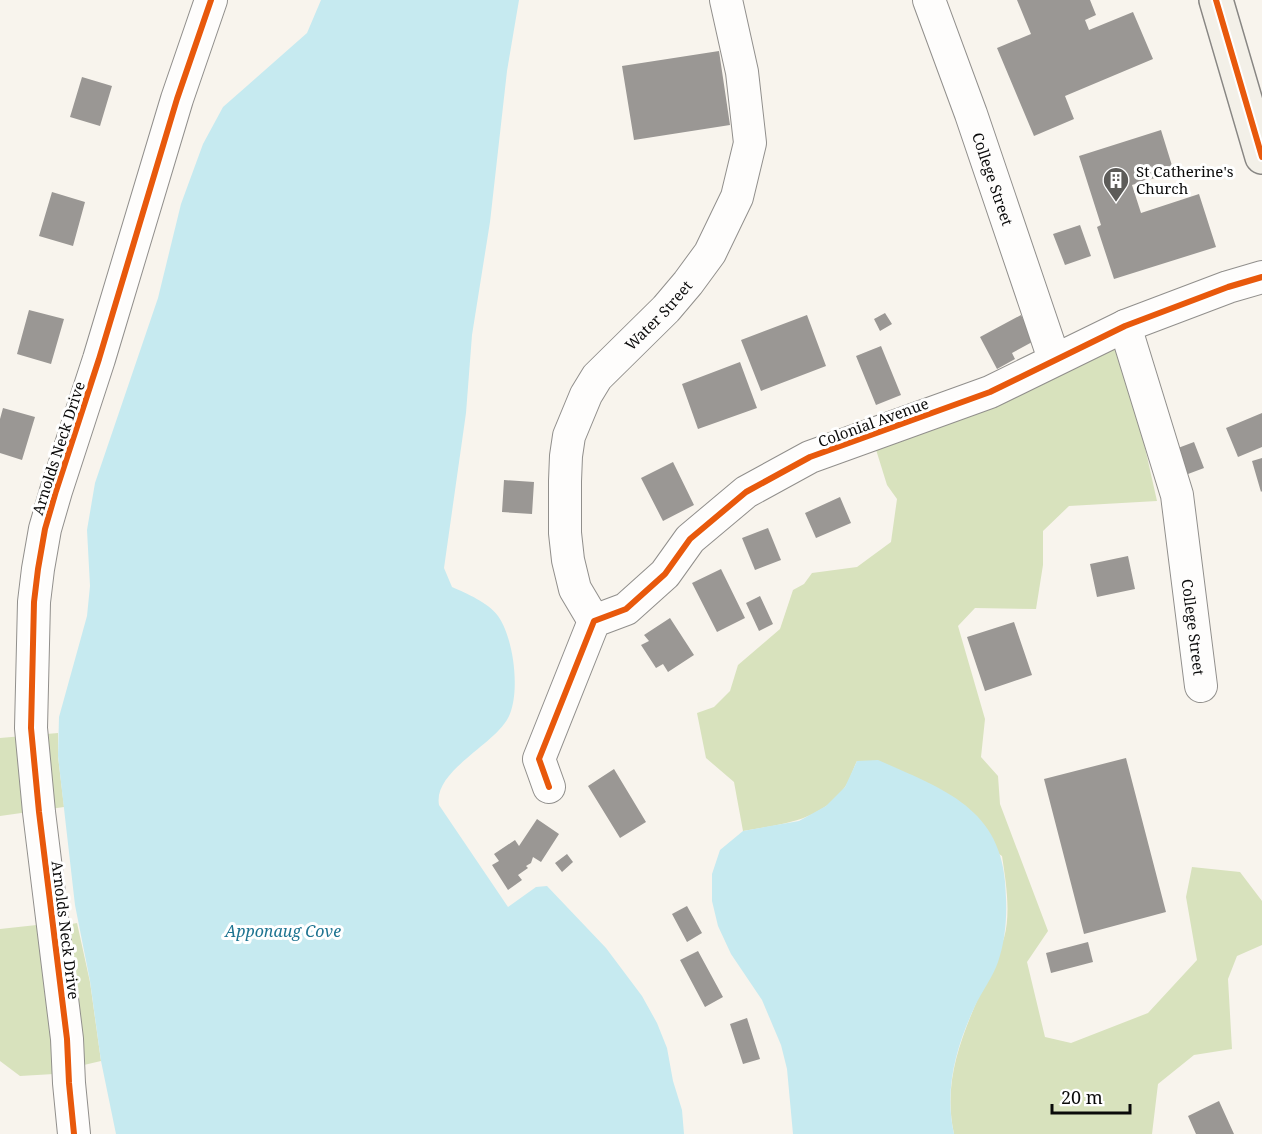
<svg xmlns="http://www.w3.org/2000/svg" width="1262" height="1134" font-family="'Noto Serif',serif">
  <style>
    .forest { fill: #d8e2bd }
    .water { fill: #c6eaf0 }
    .building { fill: #9a9794 }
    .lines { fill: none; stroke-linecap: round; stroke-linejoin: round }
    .street-casing { stroke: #918f8c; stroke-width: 34 }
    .secondary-casing { stroke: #888683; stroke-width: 36 }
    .street { stroke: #fefdfc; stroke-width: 32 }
    .secondary { stroke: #f3f0e8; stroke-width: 33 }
    .cycleway-casing { stroke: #fff; stroke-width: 10 }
    .cycleway { stroke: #e8590c; stroke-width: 6 }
    .labels { text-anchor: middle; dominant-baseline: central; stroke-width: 6; stroke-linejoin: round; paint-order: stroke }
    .poi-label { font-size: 15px; fill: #0a0a0a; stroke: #fff; text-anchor: start }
    .street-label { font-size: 15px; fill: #0a0a0a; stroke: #fff }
    .water-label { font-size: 16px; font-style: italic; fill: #1e7491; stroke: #fff }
  </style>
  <rect width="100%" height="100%" fill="#f8f4ed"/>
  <path class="forest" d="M1117 334 1123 350 1157 501 1069 506 1043 531V565L1036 609 975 608 958 626 985 719 981 757 998 776 1000 804 1048 931 1027 962 1045 1037 1071 1043 1148 1013 1197 960 1186 897 1192 867 1240 872 1262 901V945L1237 956 1228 979 1232 1049 1194 1055 1158 1084 1152 1134H954C941 1074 967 1026 989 972 994 961 1000 950 1004 938 1011 913 1006 882 1002 856L857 761C853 769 850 780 845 787 820 822 781 824 743 831L734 782 706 758 697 713 714 707 730 691 738 665 780 629 793 590 804 584 812 573 857 567 891 542 897 499 887 485 873 440Z
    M58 733V756L64 807 0 816V738Z
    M55 923 56 927 77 923 90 982 101 1061 71 1068V1073L20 1076 0 1061V929Z"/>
  <path class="water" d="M321 0H519L507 71 490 222 472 335 466 413 444 568 452 587C466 593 489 603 498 616 514 638 521 694 508 718 493 746 433 771 439 805L508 907 536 887 547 886 606 948 642 996 657 1023 667 1048 673 1081 682 1110 684 1134H116L101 1061 90 981 75 905 58 756 59 717 87 616 90 586 87 530 95 483 158 298 181 204 203 144 223 107 307 33Z
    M878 760C948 791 1006 810 1006 898 1007 919 1005 942 998 962 993 977 982 991 975 1006 956 1047 944 1089 954 1134H793L787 1069 781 1045 762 1000 731 954 718 926 712 901V874L720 850 743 831 799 821 826 806 845 787 857 761Z"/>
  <path class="building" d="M1017 0H1090L1096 15 1085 20 1089 30 1133 12 1153 59 1065 96 1074 119 1034 136 997 48 1031 34Z
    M719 51 730 125 634 140 622 66Z
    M82 77 112 86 100 126 70 117Z
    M1161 130 1174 172 1132 185 1141 213 1199 194 1216 247 1114 279 1097 227 1101 225 1079 156Z
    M52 192 85 202 73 246 39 236Z
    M1080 225 1091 256 1065 265 1053 234Z
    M29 310 64 319 51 364 17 354Z
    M885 313 892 324 880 331 874 319Z
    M807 315 826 366 761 391 741 340Z
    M1021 315 1034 341 1012 353 1015 359 997 369 980 337Z
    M881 346 901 395 876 405 856 356Z
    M740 362 757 408 698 429 682 384Z
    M3 408 35 417 22 460 0 453V419Z
    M1262 413V447L1238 457 1226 428Z
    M1194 442 1204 468 1180 477 1170 451Z
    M1262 458V491L1261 492 1252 461Z
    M673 462 694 505 663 521 641 478Z
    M504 480 534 482 532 514 502 512Z
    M840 497 851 523 816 538 805 513Z
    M768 528 781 560 755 570 742 538Z
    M1128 556 1135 589 1097 597 1090 564Z
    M721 569 745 618 717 632 692 583Z
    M760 596 773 624 759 631 746 603Z
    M670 618 694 655 668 672 663 664 656 668 641 645 649 641 644 635Z
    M1014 622 1032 675 985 691 967 637Z
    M1126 758 1166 912 1084 934 1044 779Z
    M614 769 646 822 620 838 588 786Z
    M537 819 559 834 541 862 533 857 531 863 526 866 528 868 518 875 522 880 508 890 492 865 499 861 494 854 515 840 519 846Z
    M567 854 573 862 562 872 555 863Z
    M687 906 702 933 687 942 672 914Z
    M1088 942 1093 962 1051 973 1046 953Z
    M698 951 723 997 705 1007 680 960Z
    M747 1018 760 1059 743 1064 730 1024Z
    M1219 1101 1234 1134H1196L1188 1116Z"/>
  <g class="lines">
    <g class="street-casing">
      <g id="street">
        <path id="s1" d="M929 0 971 114 1054 359"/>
        <path id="s2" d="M1125 326 1177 495 1201 686"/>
        <path id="s3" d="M594 621 575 589 568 560 565 533V481L566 456 569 436 586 395 597 377 666 309 688 283 710 253 737 197 750 143 742 72 726 0"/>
        <path d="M549 787 539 759 594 621 626 609 665 574 690 539 746 492 810 457 990 392 1125 326 1228 287 1262 277"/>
        <path d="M74 1134 69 1083 67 1039 39 812 31 728 34 602 38 569 45 529 56 491 99 359 177 99 211 0"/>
      </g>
    </g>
    <g class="secondary-casing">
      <path id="secondary" d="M1216 0 1262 157"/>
    </g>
    <use href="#street" class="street"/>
    <use href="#secondary" class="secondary"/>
    <g class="cycleway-casing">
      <path id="cycleway" d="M1216 0 1262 157
        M549 787 539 759 594 621 626 609 665 574 690 539 746 492 810 457 990 392 1125 326 1228 287 1262 277
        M74 1134 69 1083 67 1039 39 812 31 728 34 602 38 569 45 529 56 491 99 359 177 99 211 0"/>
    </g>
    <use href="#cycleway" class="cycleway"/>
  </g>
  <defs>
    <g id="building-pin" transform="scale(1.35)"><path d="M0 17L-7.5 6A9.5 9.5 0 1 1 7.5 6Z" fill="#5d5c59" stroke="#fff"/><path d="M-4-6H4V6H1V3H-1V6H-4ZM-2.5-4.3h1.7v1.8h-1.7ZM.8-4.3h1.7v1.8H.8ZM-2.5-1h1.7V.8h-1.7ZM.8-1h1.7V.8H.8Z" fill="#fff"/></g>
  </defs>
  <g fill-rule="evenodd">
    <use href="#building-pin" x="1116" y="180"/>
  </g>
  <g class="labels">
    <g class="poi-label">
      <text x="1136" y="171">St Catherine's<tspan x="1136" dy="17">Church</tspan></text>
    </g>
    <g class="street-label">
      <text stroke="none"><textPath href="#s1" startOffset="190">College Street</textPath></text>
      <text stroke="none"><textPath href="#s3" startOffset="344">Water Street</textPath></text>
      <text transform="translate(873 422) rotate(-20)">Colonial Avenue</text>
      <text transform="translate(58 448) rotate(-72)">Arnolds Neck Drive</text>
      <text stroke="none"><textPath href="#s2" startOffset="310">College Street</textPath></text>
      <text transform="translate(66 930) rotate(83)">Arnolds Neck Drive</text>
    </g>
    <g class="water-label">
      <text x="283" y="931">Apponaug Cove</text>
    </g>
  </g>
  <path d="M1052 1104v9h78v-9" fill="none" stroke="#0a0a0a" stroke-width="3"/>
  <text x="1061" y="1104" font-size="18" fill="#0a0a0a" stroke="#ffffff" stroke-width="4.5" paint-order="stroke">20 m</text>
</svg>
